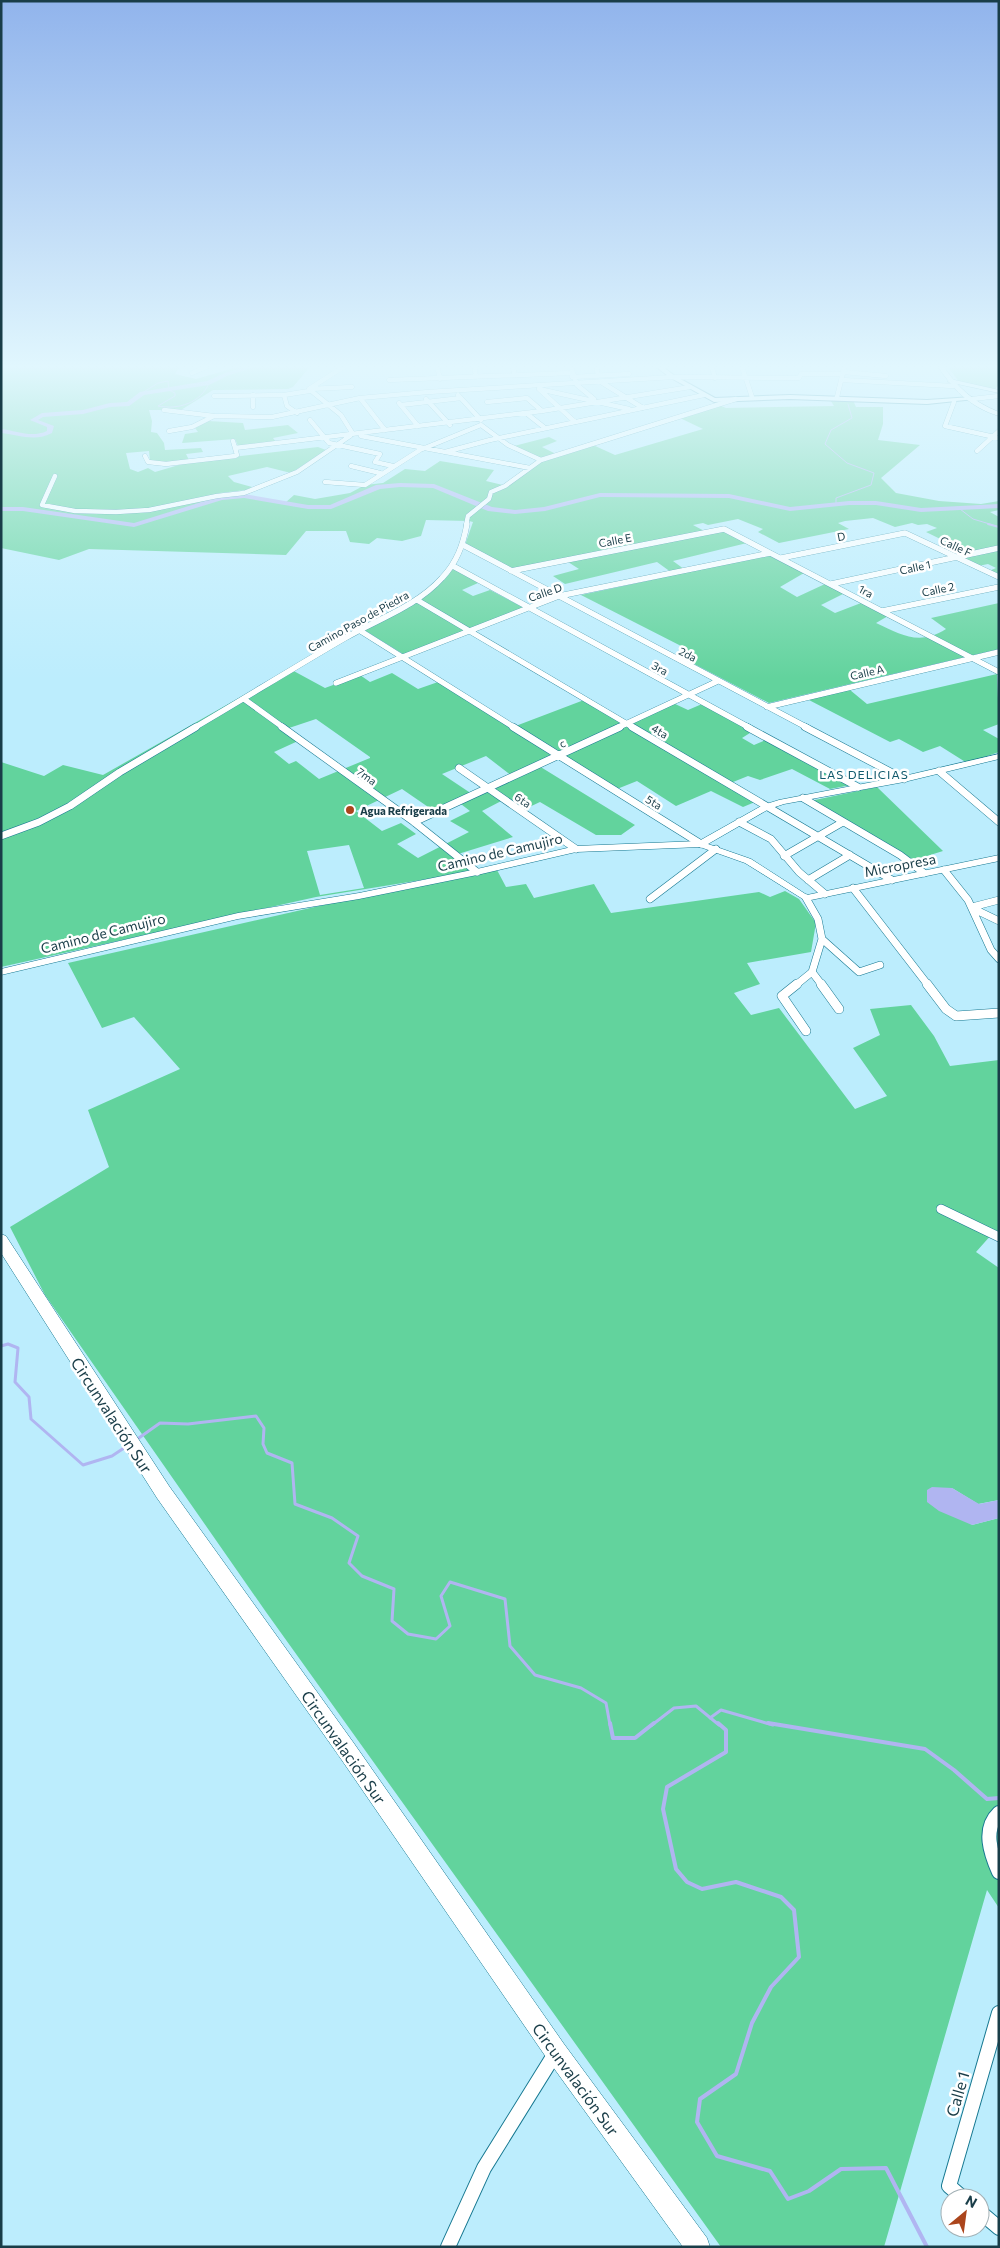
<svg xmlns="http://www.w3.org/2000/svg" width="1000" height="2248" font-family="Commissioner,sans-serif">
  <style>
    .green { fill: #62d39d; fill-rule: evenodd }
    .water { fill: #b0b5f1 }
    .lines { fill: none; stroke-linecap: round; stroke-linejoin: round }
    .stream-far3 { stroke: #b0b5f1; stroke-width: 1 }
    .stream-far2 { stroke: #b0b5f1; stroke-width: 2 }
    .stream-far1 { stroke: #b0b5f1; stroke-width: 3 }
    .stream { stroke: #b0b5f1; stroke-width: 4 }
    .river { fill: #b0b5f1; fill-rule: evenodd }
    .minor-far4-casing { stroke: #167891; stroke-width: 5 }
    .minor-far3-casing { stroke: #167891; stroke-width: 6 }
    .minor-far2-casing { stroke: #167891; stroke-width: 8 }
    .minor-far1-casing { stroke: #167891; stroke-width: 10 }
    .minor-casing { stroke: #167891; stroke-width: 16 }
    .tertiary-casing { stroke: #167891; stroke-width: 1 }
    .secondary-casing { stroke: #167891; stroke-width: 2 }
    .primary-casing { stroke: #167891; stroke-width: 1 }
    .minor-far4 { stroke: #fff; stroke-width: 4.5 }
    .minor-far3 { stroke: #fff; stroke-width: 5.5 }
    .minor-far2 { stroke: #fff; stroke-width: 7 }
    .minor-far1 { stroke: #fff; stroke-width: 9 }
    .minor { stroke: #fff; stroke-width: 14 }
    .tertiary { fill: #fff; fill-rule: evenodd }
    .secondary { fill: #fff; fill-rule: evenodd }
    .primary { fill: #fff; fill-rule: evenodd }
    .poi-dot { fill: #ab451c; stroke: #fff; stroke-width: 2 }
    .labels { text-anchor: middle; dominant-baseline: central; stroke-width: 5; stroke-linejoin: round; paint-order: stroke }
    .far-street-label { font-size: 11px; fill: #193d48; stroke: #fff }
    .far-poi-label { font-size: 11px; font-weight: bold; fill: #193d48; stroke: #fff; text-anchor: start }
    .far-neighbourhood-label { font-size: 12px; letter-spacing: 1px; fill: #115a6d; stroke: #fff }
    .street-label { font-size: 14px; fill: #193d48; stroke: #fff }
    .near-street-label { font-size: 16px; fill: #193d48; stroke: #fff }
  </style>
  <rect width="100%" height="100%" fill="#bcedfd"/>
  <path class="green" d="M1 364H181L175 374 196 379 234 368 238 364H312L293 387 288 389 213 390 181 410H149L152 421 151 432 157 433 164 443 165 450 201 448 203 452 186 454 189 460 166 463 150 461 149 451 126 453 130 469 138 472 148 468 155 472 189 462 318 447 326 450 291 473 267 467 228 476 234 482 252 487 246 490 220 493 245 495 285 503 294 495 315 499 350 493 365 485 383 483 405 469 425 471 440 461 494 470 486 481 507 486 541 460 514 446 549 437 557 441 542 447 558 455 593 445 615 455 703 429 680 418 719 405 726 408 834 406 829 398H852L856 407H883V424L878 440 920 445 881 478 896 493 939 501 981 504 999 501V510L990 512 999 517V575L989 571 996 568 988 564 978 566 962 558 973 555 926 532 937 528 927 524 918 525 912 523 895 527 873 518 845 521 838 523 849 529 779 543 758 532 763 529 738 519 708 525 703 523 693 525 708 533 722 531 747 543 673 561 688 572 769 554 804 573 780 587 797 597 825 584 845 593 821 605 835 613 861 603 888 616 876 623C902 635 919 646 946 629L931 618 999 603V649L769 703 677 655 687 649 581 595 675 575 657 562 565 584 553 576 579 569 565 560 515 571 465 545 473 522 469 521 426 520 421 536 402 541 377 538 369 544 350 542 346 531H306L286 555 89 549 59 560 1 548Z
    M946 364 999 365V384L994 391 959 382Z
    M208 421 243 423 245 430 288 425 298 433 273 438 276 442 238 446 235 439 182 443 185 434 198 432 195 428Z
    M452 567 478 583 462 590 473 596 490 590 524 608 403 654 361 628 415 599Z
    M290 669 325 688 360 675 370 682 392 673 418 689 438 682 513 727 584 700 626 725 673 703 688 710 702 704 753 731 742 738 754 745 768 739 851 785 830 789 792 769 760 780 748 776 728 784 755 802 743 807 711 791 676 806 637 781 617 789 560 755 539 766 635 825 621 835H596L540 802 525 809 507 798 482 811 513 837 458 854 477 871 316 897 1 967V762L44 776 63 765 103 775ZM316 719 370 757V758L319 779 296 761 289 764 274 752 298 741 283 730ZM486 756 512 776 472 794 442 774ZM402 789 434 811 457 801 470 811 450 821 469 832 418 858 397 844 416 834 401 823 382 831 356 811ZM349 845 364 888 320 895 307 851Z
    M997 674 999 724 983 730 999 739V752L967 763 940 746 923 752 899 739 890 742 807 699 850 690 867 704Z
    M877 787 943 851 914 860 810 801Z
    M497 870 506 887 526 884 534 898 594 884 611 913 759 892 770 897 785 891 799 899 816 923 811 952 747 963 760 984 734 993 751 1015 779 1008 855 1109 887 1096 853 1048 880 1035 870 1009 911 1005 934 1036 950 1066 999 1060V1237L992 1234 976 1252 999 1268V1500L978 1504 952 1488 972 1525 999 1518V1908L987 1890 884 2247H721L266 1612 45 1295 10 1227 109 1167 88 1110 180 1069 134 1017 102 1028 68 963 319 906Z"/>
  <path class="water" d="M932 1487 952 1488 979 1504 999 1500V1518L972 1525 939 1511 927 1502V1490Z"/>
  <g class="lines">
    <path class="stream-far3" d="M142 393 158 383 168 381 169 390 175 393V396L158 406C178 410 201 403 209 383
      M836 505V498L871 485 874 473 847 463 825 444 831 430 852 418 848 404
      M960 509 973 519 993 525"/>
    <path class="stream-far2" d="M988 524 999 527"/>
    <path class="stream-far1" d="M1 1346 8 1344 18 1348 15 1382 29 1397 31 1419 83 1465 112 1456 127 1446
      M136 1440 160 1423 188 1424 256 1416 264 1428 263 1444 267 1453 292 1463 295 1504 332 1518 358 1536 349 1563 362 1576 394 1589 392 1621 408 1634 436 1639 450 1626 441 1596 450 1582 505 1599 510 1646 535 1675 581 1688 606 1703 610 1725
      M710 1718 721 1710 773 1725
      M652 1725 674 1708 696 1706 719 1725"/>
    <path class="stream" d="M610 1723 613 1738H635L654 1723
      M718 1723 726 1730V1752L667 1787 663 1809 676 1869 687 1882 702 1889 736 1882 781 1897 794 1910 799 1957 771 1987 752 2023 736 2074 700 2099 697 2122 717 2156 770 2171 788 2199 809 2191 841 2169 886 2168 927 2247
      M768 1723 925 1749 954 1770 987 1799 999 1798"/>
    <path class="river" d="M245 364H251L249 369 229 375 209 385 144 395 129 406 110 407 83 414 43 417 38 420 54 426 52 433C35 442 20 435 1 433V429C17 431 32 438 47 431V427L30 420 42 413 83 410 110 403 127 402 140 392 207 381 225 373 244 367Z
      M400 483 434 484 492 507 515 510 544 507 600 493 729 494 790 507 849 501H876L921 508 999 504V508L921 512 876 505H849L790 511 729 498 600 497 545 511 515 514 488 511 433 488 400 487 380 489 331 509H308L244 498 222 500 134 527 23 511H1V507H23L134 523 221 496 244 494 308 505H330L376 485Z"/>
    <g class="minor-far4-casing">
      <path id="minor-far4" d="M348 364 309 389 341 415 353 434
        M474 364 476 377
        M512 364 515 375
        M570 364 577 385 594 399
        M596 364 598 376
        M711 364 715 378
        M741 364 752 397
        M437 366 440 379
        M844 372 886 376
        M192 373 213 364
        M572 377 629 374
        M389 380 571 373
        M842 380 953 386
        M601 382 643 408
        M309 389 352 387
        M539 389 629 409
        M539 389 575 422
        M253 395V407
        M284 395 287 406 297 413
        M458 395 481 420
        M214 396 284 395 309 391
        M837 397 845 364
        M360 398 385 430
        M426 399 450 425
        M972 399 999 396
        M487 402 527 398 542 411
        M954 402 945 426 999 438
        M399 403 418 426
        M401 405 461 398
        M164 410 214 416 272 417 360 398 428 392 673 377 799 378 801 374H843
        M526 413 545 428
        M310 420 329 443 380 454 375 462 393 466
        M481 425 508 445 541 460
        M169 431 192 427 214 416
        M361 436 530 468
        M235 448 542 411 690 387
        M977 451 999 431
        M445 452 490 440 704 395
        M145 456 148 462 166 464 235 456 237 455 233 441
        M351 466 380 473
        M55 476 42 505 75 511 116 512 149 510 217 496 244 493 297 472 350 436
        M325 482 365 485 420 450 481 425
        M466 525 468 516 489 499 491 492 505 486 541 460 736 399"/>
    </g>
    <g class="minor-far3-casing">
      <path id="minor-far3" d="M463 545 808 728
        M781 558 905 533 999 577
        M453 566 750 728
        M511 571 724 529 999 672
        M831 584 999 548
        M417 600 634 728
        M882 611 999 587
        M359 630 515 728
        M336 683 559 596 770 553
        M244 699 284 728
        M767 707 999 652
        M194 728C245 698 295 667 345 638 378 619 417 606 442 578 457 562 463 545 467 524
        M617 728 718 681"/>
    </g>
    <g class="minor-far2-casing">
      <path id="minor-far2" d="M282 727 414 822 477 872
        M513 727 701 844
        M632 727 892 880
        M747 727 858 787
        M805 727 904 779
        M459 768 576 849
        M939 771 999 822
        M803 798 900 855 924 873
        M414 822 620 727
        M739 822 771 839 799 872 825 894
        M1 836 39 822 70 806 120 772 196 727
        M784 856 843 822
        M944 870 968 900 991 950 999 959
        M808 880 850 855
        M853 888 928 985
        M650 899 716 849
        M972 907 999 900
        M972 908 999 921
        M822 939 859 972 880 965
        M812 972 822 985
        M796 985 812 972 822 939 818 919 806 898"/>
    </g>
    <g class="minor-far1-casing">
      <path id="minor-far1" d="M797 984 782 996 806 1031
        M821 984 839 1009
        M927 984 946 1009 956 1016 999 1013
        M941 1209 999 1237"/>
    </g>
    <g class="minor-casing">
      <path id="minor" d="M999 1813C982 1829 991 1854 999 1872
        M963 2198 949 2186 999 2013
        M980 2212 999 2228
        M448 2247 484 2168 556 2052"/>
    </g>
    <g class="tertiary-casing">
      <path id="tertiary" d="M950 379 999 390V393L948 382Z
        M999 754V759L904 782 784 804 769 809 708 844 751 859 807 895 999 855V861L806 901 745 863 700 847 576 852 477 875 359 899 238 919 1 975V969L238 913 359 893 477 869 576 846 699 841 763 805 779 800 904 776Z"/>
    </g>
    <g class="secondary-casing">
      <path id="secondary" d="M652 364H659L675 376 715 398 790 395 927 400 972 397 975 399 927 404 790 399 714 402 671 378Z"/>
    </g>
    <g class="primary-casing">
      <path id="primary" d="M936 364H942C957 387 973 402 999 412V416C969 407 953 389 936 364Z
        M1 1234 6 1236 169 1486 353 1742 564 2044 707 2238 710 2247H683L548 2060 339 1756 157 1498 1 1253Z"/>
    </g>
    <use href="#minor-far4" class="minor-far4"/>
    <use href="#minor-far3" class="minor-far3"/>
    <use href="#minor-far2" class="minor-far2"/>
    <use href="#minor-far1" class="minor-far1"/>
    <use href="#minor" class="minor"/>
    <use href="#tertiary" class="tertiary"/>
    <use href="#secondary" class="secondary"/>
    <use href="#primary" class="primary"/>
  </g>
  <linearGradient id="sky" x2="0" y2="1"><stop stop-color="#91b4ec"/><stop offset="0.54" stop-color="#e1f7fe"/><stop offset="1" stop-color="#e1f7fe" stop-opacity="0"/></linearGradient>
  <rect width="1000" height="679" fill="url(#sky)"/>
  <circle class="poi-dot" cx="350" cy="810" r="5"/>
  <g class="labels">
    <g class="far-street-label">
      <text transform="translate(841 536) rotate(-11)">D</text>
      <text transform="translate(615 540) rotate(-11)">Calle E</text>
      <text transform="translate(956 546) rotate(25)">Calle F</text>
      <text transform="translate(915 567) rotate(-12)">Calle 1</text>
      <text transform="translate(938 589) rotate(-12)">Calle 2</text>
      <text transform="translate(866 591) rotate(28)">1ra</text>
      <text transform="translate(545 592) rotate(-19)">Calle D</text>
      <text transform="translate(358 621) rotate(-29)">Camino Paso de Piedra</text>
      <text transform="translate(688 654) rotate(28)">2da</text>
      <text transform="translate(660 668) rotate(29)">3ra</text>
      <text transform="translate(867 672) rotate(-13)">Calle A</text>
      <text transform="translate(660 731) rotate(31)">4ta</text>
      <text transform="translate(562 743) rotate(-25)">c</text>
      <text transform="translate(367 776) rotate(36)">7ma</text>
      <text transform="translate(523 800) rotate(35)">6ta</text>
      <text transform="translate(654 802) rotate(32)">5ta</text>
    </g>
    <g class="far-poi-label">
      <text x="360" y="810">Agua Refrigerada</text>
    </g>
    <g class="far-neighbourhood-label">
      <text x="864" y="774">LAS DELICIAS</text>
    </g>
    <g class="street-label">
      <text transform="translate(500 852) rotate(-13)">Camino de Camujiro</text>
      <text transform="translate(900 865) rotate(-11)">Micropresa</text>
      <text transform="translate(103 933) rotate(-14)">Camino de Camujiro</text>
    </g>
    <g class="near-street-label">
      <text transform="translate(112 1415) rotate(57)">Circunvalación Sur</text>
      <text transform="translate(344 1747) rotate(55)">Circunvalación Sur</text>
      <text transform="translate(576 2079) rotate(54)">Circunvalación Sur</text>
      <text transform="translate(957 2094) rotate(-74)">Calle 1</text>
    </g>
  </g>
  <rect width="1000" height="2248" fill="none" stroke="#193d48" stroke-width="5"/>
  <g transform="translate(965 2213) rotate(29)"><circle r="24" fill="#ffffff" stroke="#a3b1b6"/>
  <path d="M0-4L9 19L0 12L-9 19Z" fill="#ab451c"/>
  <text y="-8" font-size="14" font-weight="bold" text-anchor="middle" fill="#193d48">N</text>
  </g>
</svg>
